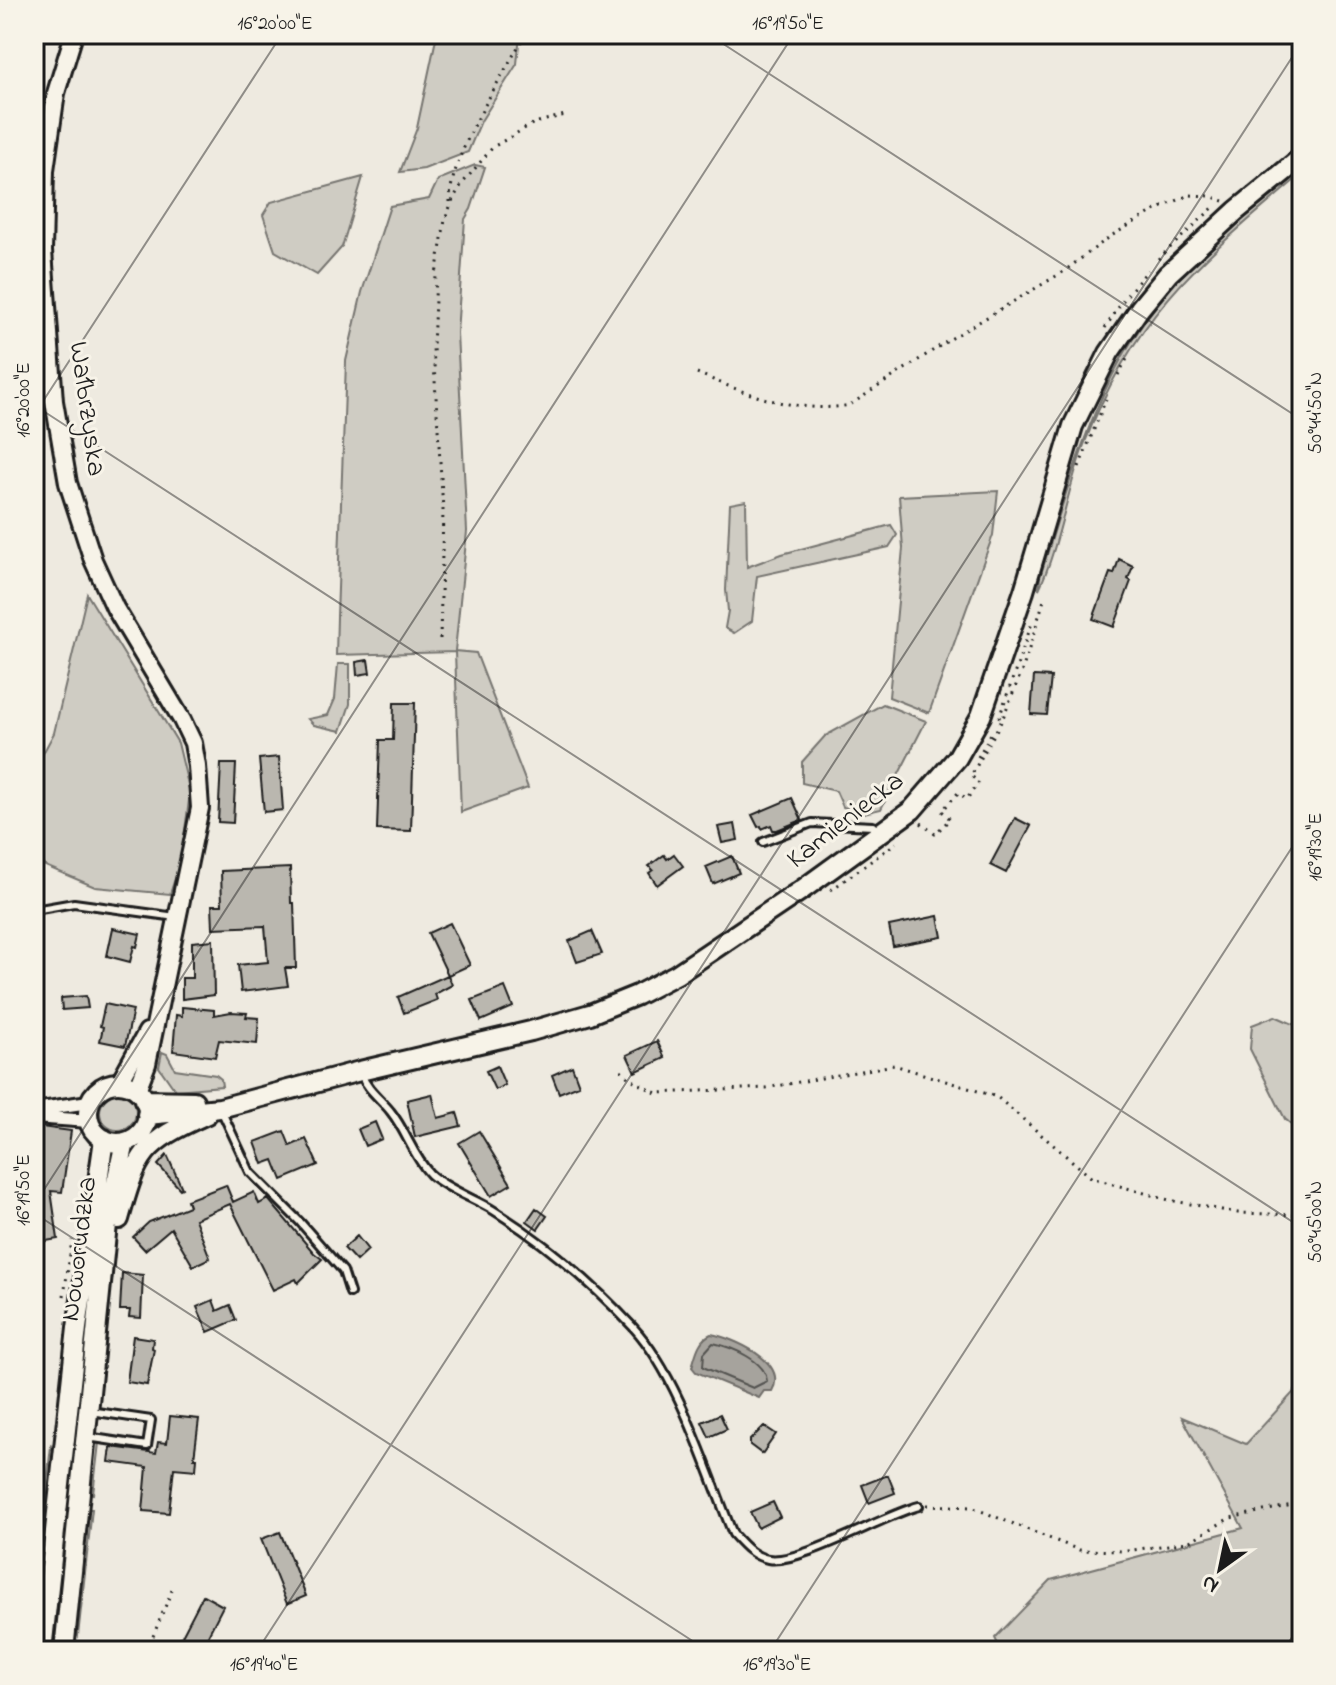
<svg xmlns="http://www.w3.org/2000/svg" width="1336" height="1685" font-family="'Indie Flower',sans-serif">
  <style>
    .green { fill: #cfccc3; stroke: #767470; stroke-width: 2 }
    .water { fill: #a6a39d; stroke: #6f6d69; stroke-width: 2 }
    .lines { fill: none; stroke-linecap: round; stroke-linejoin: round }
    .shore { stroke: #535250; stroke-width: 2 }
    .building { fill: #bab7af; stroke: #1c1c1c; stroke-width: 2 }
    .service-casing { stroke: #1c1c1c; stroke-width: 12 }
    .minor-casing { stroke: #1c1c1c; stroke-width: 18 }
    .tertiary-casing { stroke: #1c1c1c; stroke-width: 22 }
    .secondary-casing { stroke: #1c1c1c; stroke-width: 24 }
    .path { stroke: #1c1c1c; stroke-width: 3; stroke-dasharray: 2 6; stroke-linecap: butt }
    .service { stroke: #f7f3e8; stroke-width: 6 }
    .minor { stroke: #f7f3e8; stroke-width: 12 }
    .tertiary { stroke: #f7f3e8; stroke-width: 16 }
    .secondary { stroke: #f7f3e8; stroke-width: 18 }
    .ticks { fill: none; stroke: #1c1c1c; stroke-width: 2; stroke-opacity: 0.45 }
    .labels { text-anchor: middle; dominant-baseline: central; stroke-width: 6; stroke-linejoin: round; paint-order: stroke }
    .street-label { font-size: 28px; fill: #1c1c1c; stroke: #f7f3e8 }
    .neatline { fill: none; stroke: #1c1c1c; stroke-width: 3 }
    .ticks-label { font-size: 20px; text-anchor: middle; fill: #1c1c1c }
  </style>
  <rect width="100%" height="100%" fill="#eeeae0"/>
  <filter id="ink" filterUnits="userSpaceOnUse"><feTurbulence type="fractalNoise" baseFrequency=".0125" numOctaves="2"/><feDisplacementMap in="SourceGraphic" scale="16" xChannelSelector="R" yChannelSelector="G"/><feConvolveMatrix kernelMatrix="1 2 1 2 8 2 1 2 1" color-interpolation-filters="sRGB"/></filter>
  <g filter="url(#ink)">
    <path class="green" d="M437 34H520L517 64 481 121 468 152 424 169 400 172 417 128Z
      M475 165 485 167 471 209 465 219 457 333 467 531 455 651 476 653 528 788 461 812 455 652 336 655 337 617 346 361 362 292 390 206 429 199 438 180Z
      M1302 171V174C1200 261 1133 314 1084 445 1067 490 1059 547 1039 589L1040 577C1072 475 1097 372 1170 289 1208 245 1257 209 1302 171Z
      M363 177 342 247 317 275 275 251 263 215 271 202Z
      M998 491 993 535 929 713 889 697 903 548 899 496Z
      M746 501 747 567 782 554 891 525 897 535 889 547 757 576 752 621 734 633 725 628 728 611 726 590 730 504Z
      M87 594 178 743 190 793 181 860 170 894 95 887 43 865 34 830V770L54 733Z
      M338 664H350V704L341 731 314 725 308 719 328 715 335 699Z
      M883 704 926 721 881 809 864 813 843 807 836 791 802 783V762L825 736Z
      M1275 1016 1302 1028V1133L1285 1119 1250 1049 1252 1025Z
      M162 1052 167 1054 175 1069 216 1075 221 1079 222 1086 175 1090 159 1067Z
      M100 1112a18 18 0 1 1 36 0a18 18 0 1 1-36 0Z
      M104 1175 111 1176 55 1651H50Z
      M1302 1383V1651H1001L995 1638 1051 1580 1243 1528 1182 1417 1246 1444Z
      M99 1443 93 1494 88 1493 93 1445Z
      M51 1446 54 1452C52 1471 50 1534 40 1546Z
      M87 1509H92L78 1636 75 1631Z
      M39 1557 42 1564 34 1645V1608Z"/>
    <path class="water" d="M711 1334C733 1338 789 1362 772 1391H764L759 1398 696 1372 692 1367C696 1354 698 1340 711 1334Z"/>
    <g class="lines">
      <path class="shore" d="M713 1343C732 1347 766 1361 767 1381L753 1388 703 1367 704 1353Z"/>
    </g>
    <path class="building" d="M1119 559 1133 566 1128 579 1131 581 1114 627 1093 619 1110 573 1114 574Z
      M368 660 370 673 357 675 356 662Z
      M1034 676 1051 677 1047 715 1031 714Z
      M394 703H415L411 831 377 830 380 740H393Z
      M279 757 283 810 264 812 259 759Z
      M221 764H236L233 823 218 822Z
      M792 798 802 820 777 830H773L771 825 762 829 761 826 758 827 752 815Z
      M1015 818 1031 826 1006 873 990 865Z
      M735 824 738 840 722 843 718 827Z
      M674 854 683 866 657 885 649 873 653 870 649 866 664 855 667 859Z
      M732 856 739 873 713 884 706 867Z
      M290 868 291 903H294L296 968H285L288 986 241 992 238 965 268 962 265 926 213 928 212 905H222L221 871Z
      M938 916 942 937 893 946 889 926Z
      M450 923 470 965 448 975 452 985 435 994 437 1000 404 1013 398 997 448 975 428 933Z
      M113 928 140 934 137 947 134 946 130 962 107 956Z
      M592 931 602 954 577 962 569 941Z
      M213 940 214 995 182 999V978H192V942Z
      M505 987 513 1007 481 1021 472 1000Z
      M86 996 88 1008 62 1010 61 998Z
      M105 1004 133 1010 125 1046 100 1041 103 1027 100 1026Z
      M182 1007 214 1010V1015L231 1012 247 1013 246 1017 259 1018 257 1044 219 1040 215 1057 173 1051 176 1015 182 1016Z
      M657 1041 665 1058 635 1072 627 1055Z
      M497 1066 505 1085 495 1090 486 1071Z
      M572 1066 579 1085 559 1093 552 1075Z
      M432 1094 438 1118 457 1113 461 1126 415 1137 407 1100Z
      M375 1122 382 1139 365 1146 358 1129Z
      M34 1126 71 1131 62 1192 51 1191 58 1239 34 1243V1203L39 1171H34Z
      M284 1131 290 1146 306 1139 318 1165 282 1180 274 1160 263 1164 255 1142Z
      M479 1131 511 1184 491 1196 459 1143Z
      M167 1155 182 1188 180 1189 158 1165Z
      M226 1185 233 1202 254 1192 259 1204 268 1199 314 1253 322 1259 298 1283 296 1279 273 1290 230 1204 195 1219 210 1258 193 1266 171 1228 145 1250 133 1237 149 1222 189 1206 187 1200Z
      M536 1208 547 1216 538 1229 527 1221Z
      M357 1236 368 1250 356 1261 344 1248Z
      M122 1273 143 1275 141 1318 129 1317 130 1310H120Z
      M213 1300 217 1311 230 1305 236 1320 208 1332 197 1307Z
      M133 1336 153 1339 152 1348 154 1349 147 1385 127 1382Z
      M720 1414 727 1429 709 1437 702 1422Z
      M170 1416 199 1419 194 1458H197L196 1470 174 1468 169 1513 143 1511 147 1467 109 1462 111 1447 156 1453 158 1442 167 1443Z
      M764 1426 776 1434 762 1454 750 1445V1440Z
      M888 1475 895 1493 869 1503 862 1485Z
      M773 1502 780 1517 758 1528 750 1512Z
      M280 1532 306 1596 287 1604 261 1539Z
      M203 1595 223 1606 200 1651H174Z"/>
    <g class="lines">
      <g class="service-casing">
        <path id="service" d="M763 842 812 823 873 826 879 832
          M34 910 74 903 176 917
          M361 1074C368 1091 381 1099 391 1112 406 1131 413 1156 430 1174 445 1188 475 1199 493 1210 544 1242 592 1283 633 1327 679 1377 707 1471 733 1534 743 1545 752 1556 768 1559 798 1565 884 1515 919 1506
          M221 1110 250 1172 300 1222 343 1271 350 1293
          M87 1437 147 1446 151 1420 90 1411"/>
      </g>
      <g class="minor-casing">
        <path id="minor" d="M34 1110 89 1102
          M34 1117 89 1121"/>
      </g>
      <g class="tertiary-casing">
        <path id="tertiary" d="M74 34 56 93 45 170 43 251 54 401 68 483 93 560 115 608 182 720 193 743 197 766 200 808 147 1064 137 1090
          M119 1083 147 1032"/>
      </g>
      <g class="secondary-casing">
        <path id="secondary" d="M88 1113a30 30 0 1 1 60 0a30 30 0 1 1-60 0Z
          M144 1100 194 1101
          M147 1115 220 1108 360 1071 531 1031 590 1014 637 995 677 974 803 889 912 810 957 758 981 716 1024 591 1073 426 1109 353 1140 308 1168 274 1236 211 1302 157
          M119 1219C138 1152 142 1143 207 1114
          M42 1651 77 1328 104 1139
          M64 1651 107 1224 125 1142"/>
      </g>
      <path class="path" d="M450 202C449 155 503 77 525 34
        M1158 259 1214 207
        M1105 328 1126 296 1148 270
        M697 373C743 393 799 415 850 405L952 338 1063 272 1111 236 1152 212 1189 195 1210 196 1224 201
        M1118 375 1128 357
        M1079 467 1106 399
        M440 639 443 510 433 348 436 275 445 220 453 199 462 184 493 147 534 123 565 115
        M999 718 1032 623
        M978 757 992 732
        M921 823 935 834 950 819 942 811 958 793 967 799 979 782 971 776 1002 720 1023 668 1044 600
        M831 890 896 843
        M621 1070 629 1078 656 1093 766 1088 894 1065 997 1097 1092 1178 1169 1200 1238 1213 1302 1215
        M64 1296 72 1240
        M927 1505 971 1507 1079 1550 1126 1551 1188 1542 1230 1518 1302 1503
        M147 1651 172 1590"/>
      <use href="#service" class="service"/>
      <use href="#minor" class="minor"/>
      <use href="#tertiary" class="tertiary"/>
      <use href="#secondary" class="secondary"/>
    </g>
  </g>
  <path class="ticks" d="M708 34 1302 420M34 405 1302 1228M34 415 282 34M34 1205 794 34M34 1213 708 1651M257 1651 1302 42M770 1651 1302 832M1283 1651 1302 1622"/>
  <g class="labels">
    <g class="street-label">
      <text transform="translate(86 409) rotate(82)">Wałbrzyska</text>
      <text transform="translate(846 821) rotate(-38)">Kamieniecka</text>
      <text transform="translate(80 1249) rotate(-83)">Noworudzka</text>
    </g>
  </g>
  <rect width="1336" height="1685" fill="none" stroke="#f7f3e8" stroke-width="88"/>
  <g transform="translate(1220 1569) rotate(213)" stroke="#f7f3e8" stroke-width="6" paint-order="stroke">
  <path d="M0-6L14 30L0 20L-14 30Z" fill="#1c1c1c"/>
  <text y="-12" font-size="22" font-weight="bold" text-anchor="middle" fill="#1c1c1c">N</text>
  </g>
  <rect x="44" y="44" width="1248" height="1597" class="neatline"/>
  <g class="ticks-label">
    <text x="275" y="29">16°20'00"E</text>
    <text x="788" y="29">16°19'50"E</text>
    <text transform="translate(22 400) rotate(-90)" y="7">16°20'00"E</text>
    <text transform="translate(1314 413) rotate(-90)" y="7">50°44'50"N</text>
    <text transform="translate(1314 847) rotate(-90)" y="7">16°19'30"E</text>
    <text transform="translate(22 1190) rotate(-90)" y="7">16°19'50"E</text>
    <text transform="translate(1314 1222) rotate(-90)" y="7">50°45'00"N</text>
    <text x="264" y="1670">16°19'40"E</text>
    <text x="777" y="1670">16°19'30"E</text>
  </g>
</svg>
